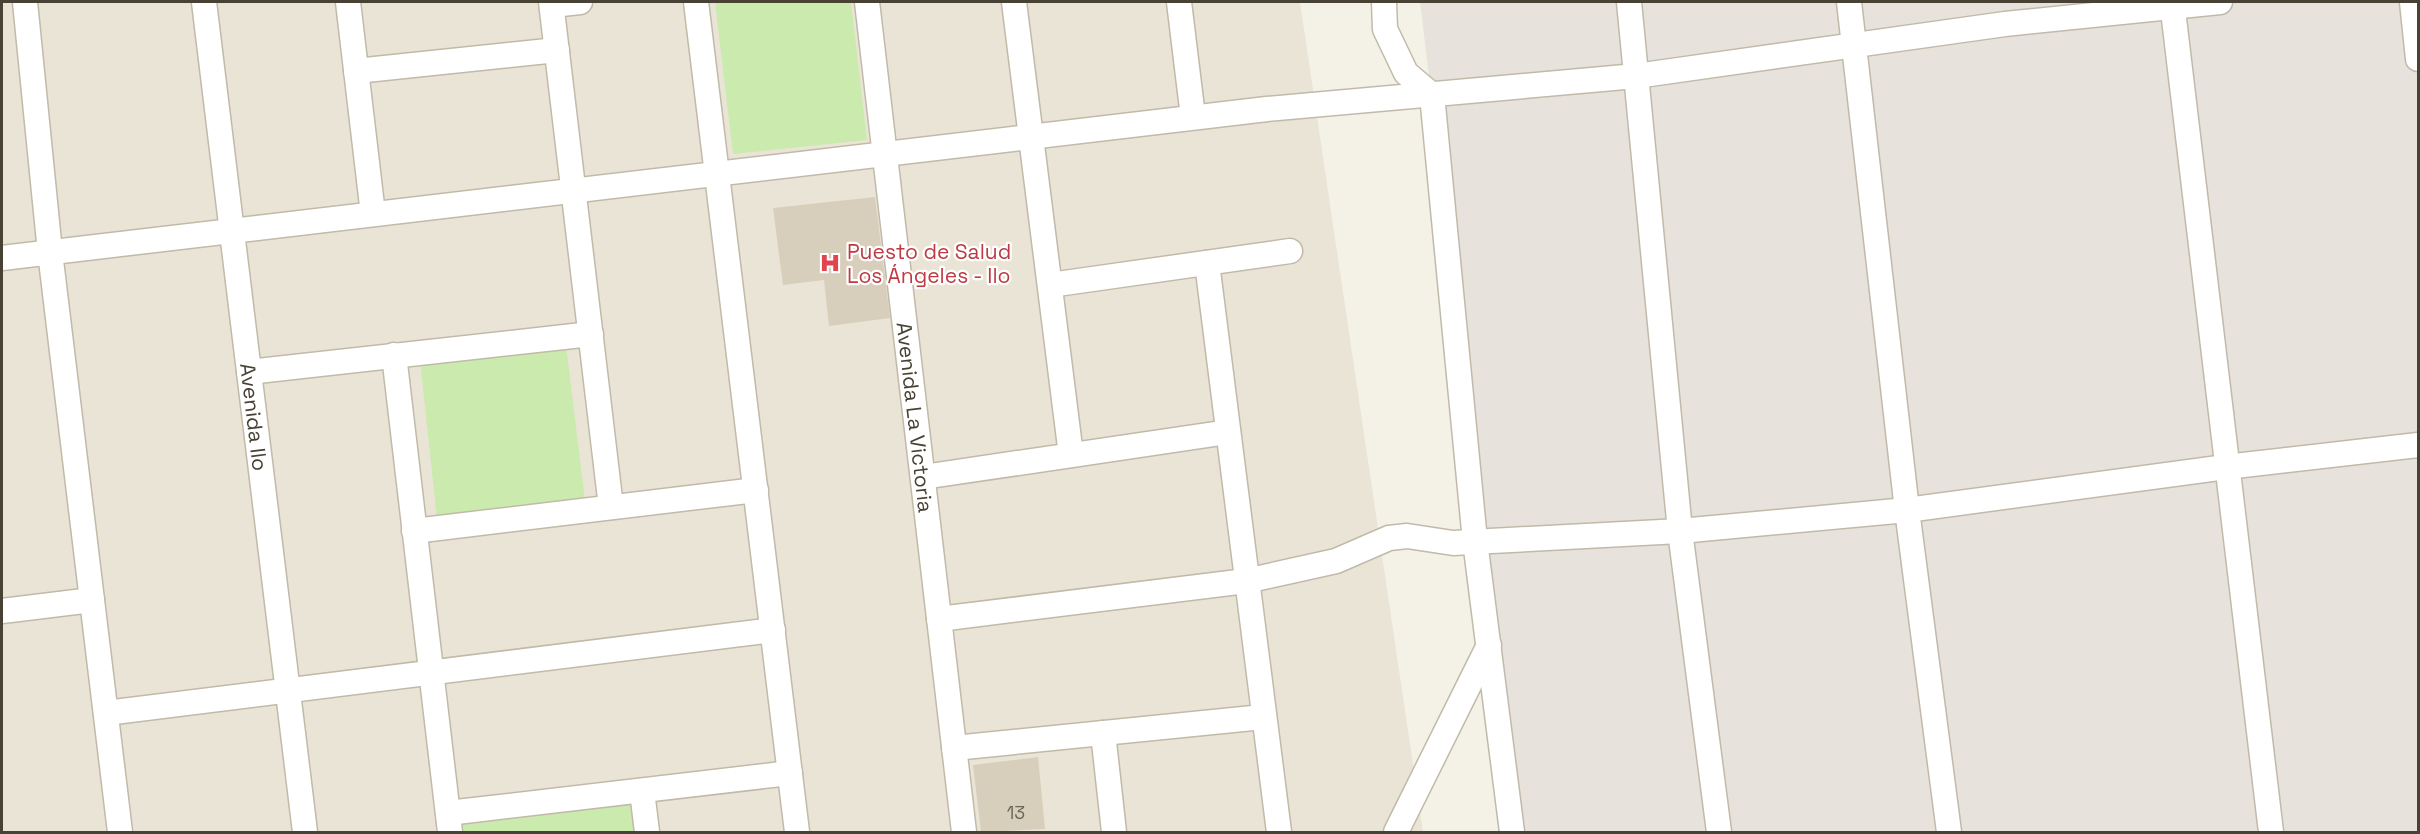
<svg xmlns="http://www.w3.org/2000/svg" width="2420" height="834" font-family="'Space Grotesk',sans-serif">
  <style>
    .residential { fill: #e9e4d5 }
    .industrial { fill: #e7e3dc }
    .green { fill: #caebad }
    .building { fill: #d7cfbc }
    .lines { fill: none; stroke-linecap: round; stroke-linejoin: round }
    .minor-casing { stroke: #c1baa9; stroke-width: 27 }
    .minor { stroke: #fff; stroke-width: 24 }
    .labels { text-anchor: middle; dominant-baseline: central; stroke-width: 4.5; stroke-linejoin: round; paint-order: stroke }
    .number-label { font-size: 18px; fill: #6c6557 }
    .health-label { font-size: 21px; fill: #be3a42; stroke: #fff; text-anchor: start }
    .street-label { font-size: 21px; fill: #484235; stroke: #fff }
  </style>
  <rect width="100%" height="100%" fill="#f4f2e7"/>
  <path class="residential" d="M2 2H1300L1423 832H2Z"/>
  <path class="industrial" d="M1420 2H2418V832H1521Z"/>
  <path class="green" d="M715 2H851L867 140 733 154Z
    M566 345 585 501 437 519 420 360Z
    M634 799 638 832H463L461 819Z"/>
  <path class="building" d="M875 197 890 318 829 326 824 280 783 285 773 208Z
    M1038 757 1045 829 981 832 973 765Z"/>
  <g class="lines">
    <g class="minor-casing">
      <g id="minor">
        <path d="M25 2 50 252 120 832"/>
        <path id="s1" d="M204 2 305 832"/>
        <path d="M348 2 373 214"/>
        <path d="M551 2 611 507"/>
        <path d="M696 2 797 832"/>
        <path id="s2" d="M867 2 964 832"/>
        <path d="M1014 2 1071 455"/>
        <path d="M1179 2 1193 117"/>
        <path d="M1384 2 1385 29 1406 73 1432 95 1475 541 1512 832"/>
        <path d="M1629 2 1680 531 1719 832"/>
        <path d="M1849 2 1907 510 1949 832"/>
        <path d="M2172 2 2271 832"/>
        <path d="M2412 2 2418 59"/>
        <path d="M552 5 580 2"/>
        <path d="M356 71 557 50"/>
        <path d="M2 258 1267 109 1636 76 2005 24 2220 2"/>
        <path d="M1207 263 1279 832"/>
        <path d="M1050 285 1290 251"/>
        <path d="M394 355 450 832"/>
        <path d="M249 372 591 334"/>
        <path d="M923 477 1228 432"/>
        <path d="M414 531 756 490"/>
        <path d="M2 611 92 600"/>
        <path d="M939 619 1246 581 1336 561 1389 538 1407 536 1453 543 1680 531 1907 510 2226 467 2418 445"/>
        <path d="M106 713 773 630"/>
        <path d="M1103 733 1114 832"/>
        <path d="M954 748 1263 717"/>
        <path d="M642 791 647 832"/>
        <path d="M448 813 790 773"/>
        <path d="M1396 832 1489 645"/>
      </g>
    </g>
    <use href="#minor" class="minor"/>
  </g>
  <defs>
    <g id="hospital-bare" transform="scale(1.62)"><path d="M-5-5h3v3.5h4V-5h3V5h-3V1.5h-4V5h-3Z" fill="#e0444e" stroke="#fff" stroke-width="2.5" paint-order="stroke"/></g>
  </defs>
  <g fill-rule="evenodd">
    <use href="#hospital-bare" x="830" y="263"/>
  </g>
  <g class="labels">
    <g class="number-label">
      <text x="1016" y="812">13</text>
    </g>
    <g class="health-label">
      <text x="847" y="251">Puesto de Salud<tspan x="847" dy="24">Los Ángeles - Ilo</tspan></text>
    </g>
    <g class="street-label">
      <text stroke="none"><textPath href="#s1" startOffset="418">Avenida Ilo</textPath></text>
      <text stroke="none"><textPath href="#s2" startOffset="418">Avenida La Victoria</textPath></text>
    </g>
  </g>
  <rect width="2420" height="834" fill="none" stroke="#484235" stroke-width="6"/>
</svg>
